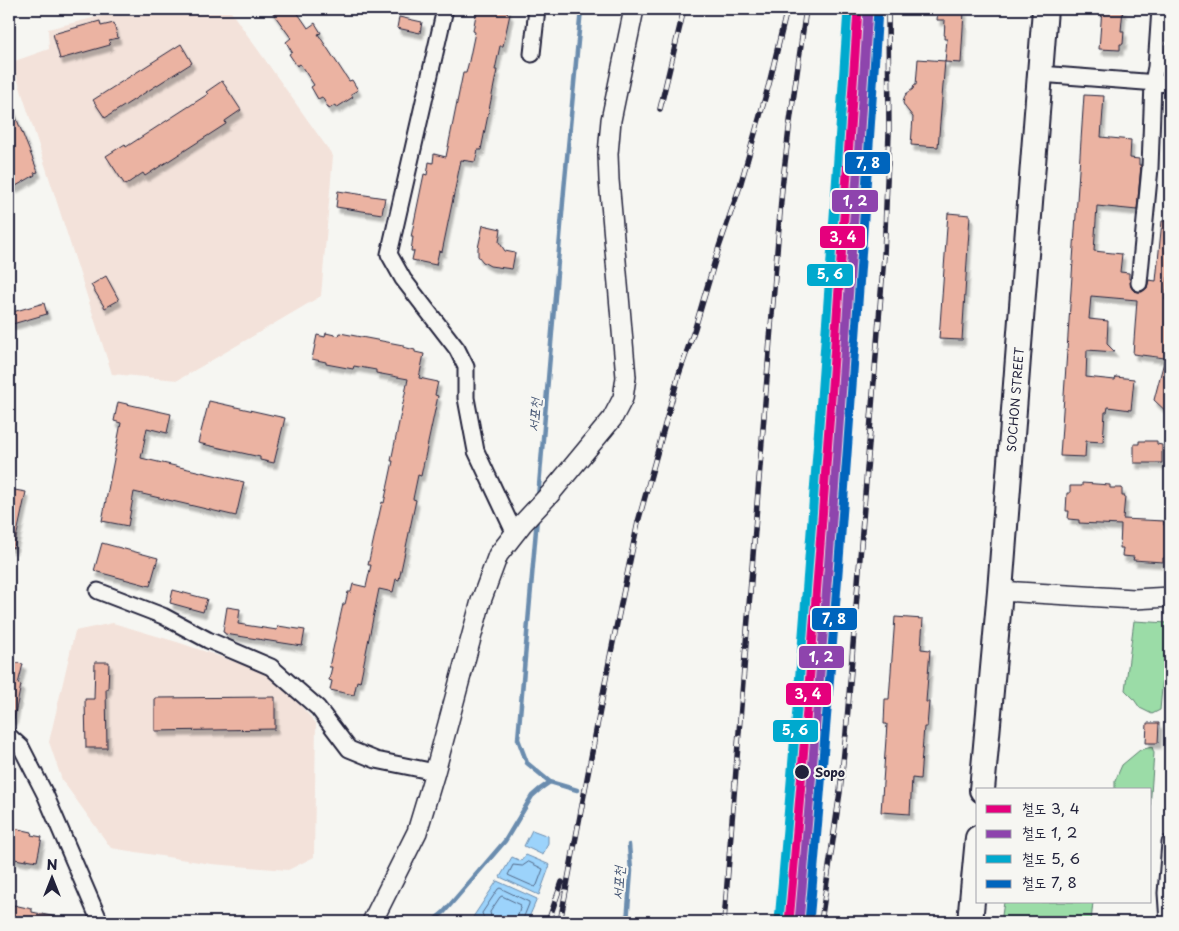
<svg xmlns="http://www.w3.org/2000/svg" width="1179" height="931" font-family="'Playpen Sans','Poor Story',sans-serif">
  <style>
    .built { fill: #f3e2da }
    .green { fill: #9bdca7; stroke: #5e7f71 }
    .water { fill: #9cd3fb; stroke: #6b8cae }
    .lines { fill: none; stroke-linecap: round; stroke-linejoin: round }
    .shore { stroke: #536988; stroke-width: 1 }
    .stream { stroke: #6b8cae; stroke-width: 4.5 }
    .building { fill: #ebb3a2; stroke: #22223b; filter: url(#shadow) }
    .minor-casing { stroke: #22223b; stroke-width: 19 }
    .tertiary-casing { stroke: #22223b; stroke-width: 22 }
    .primary-casing { stroke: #22223b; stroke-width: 28 }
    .minor { stroke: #f6f6f2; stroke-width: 15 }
    .tertiary { stroke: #f6f6f2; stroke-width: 19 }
    .primary { stroke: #f6f6f2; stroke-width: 24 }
    .rail-casing { stroke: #22223b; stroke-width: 5.5 }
    .rail { stroke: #f6f6f2; stroke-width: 4; stroke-dasharray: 11; stroke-linecap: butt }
    .rail-1-casing { stroke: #f6f6f2; stroke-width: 12 }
    .rail-2-casing { stroke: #f6f6f2; stroke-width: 12 }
    .rail-3-casing { stroke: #f6f6f2; stroke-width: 12 }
    .rail-4-casing { stroke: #f6f6f2; stroke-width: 12 }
    .rail-1 { stroke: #e5007d; stroke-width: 9 }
    .rail-2 { stroke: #8e44ad; stroke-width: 9 }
    .rail-3 { stroke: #00a9ce; stroke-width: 9 }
    .rail-4 { stroke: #0065bd; stroke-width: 9 }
    .stop-dot { fill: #22223b; stroke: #f6f6f2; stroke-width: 2 }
    .labels { text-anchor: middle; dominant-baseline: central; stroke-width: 4.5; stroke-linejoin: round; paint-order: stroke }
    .street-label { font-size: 12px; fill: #22223b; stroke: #f6f6f2 }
    .stop-label { font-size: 12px; font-weight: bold; fill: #22223b; stroke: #f6f6f2; text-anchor: start }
    .water-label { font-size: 14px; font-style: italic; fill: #475775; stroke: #f6f6f2 }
    .line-badge { stroke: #f6f6f2; stroke-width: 2 }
    .badge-label { font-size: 14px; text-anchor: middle; font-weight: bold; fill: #fff }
  </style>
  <defs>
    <filter id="shadow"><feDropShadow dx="3" dy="5.5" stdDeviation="1" flood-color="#0004"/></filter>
  </defs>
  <rect width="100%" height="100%" fill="#f6f6f2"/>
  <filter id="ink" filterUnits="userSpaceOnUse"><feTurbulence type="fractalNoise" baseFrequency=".02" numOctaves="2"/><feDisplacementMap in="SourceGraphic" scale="10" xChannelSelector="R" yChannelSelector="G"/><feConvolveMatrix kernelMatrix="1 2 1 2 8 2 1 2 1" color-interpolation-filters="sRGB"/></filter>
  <g filter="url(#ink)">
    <path class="built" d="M152 9H229L333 156 321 296 178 380 112 374 12 62 49 49 48 29 105 15 135 16Z
      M113 623 177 642 266 672 282 685 316 723 314 857 288 870 211 864 111 848 62 780 49 742 75 631Z"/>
    <path class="green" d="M1134 621 1168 623 1160 710 1152 714 1140 708 1133 698 1125 690Z
      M1152 747 1154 753 1150 808V790H1115V781L1122 765 1140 750Z
      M1004 902H1093L1091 922H1001Z"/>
    <path class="water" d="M532 830 548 836V843L543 855 524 846Z
      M526 855 550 865 539 895 500 877 512 857 521 861Z
      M497 881 537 899 527 922H485L473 917Z"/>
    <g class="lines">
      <path class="shore" d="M529 862 543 869 537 885 535 887 510 876 508 875 513 865 522 866Z
        M486 922C486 918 482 916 482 913L498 889 500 888 529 902V904L523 919V922
        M492 922 490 912 500 897 502 896 521 905 516 922"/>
      <path class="stream" d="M538 498 564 190 581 9
        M537 518 518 739 527 763 550 782 577 790
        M432 922 444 912 505 841 532 796 540 789 550 782
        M627 922 631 871 629 845"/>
    </g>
    <path class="building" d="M270 9H295L308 28 315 23 321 33 318 34 349 81 352 80 358 90 351 94 353 97 336 108 335 105 329 109 322 97 318 99 311 87 314 85 300 64 297 66 289 54 292 52 286 42 291 38Z
      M477 9H508L507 13 510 14 503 46H500L495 70H497L481 150H478L475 162 461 160 442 252 439 251 436 265 412 260 414 251H411L413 237H411L424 174 427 175 429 162 433 163 434 154 446 157 463 73H466L469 61 475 32 473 31Z
      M938 9H961L960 10 964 11 961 63 945 62 947 39H944L945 20H937Z
      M1102 9H1123L1121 31H1124L1123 44H1120V50L1099 49Z
      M399 17 422 22 420 33 397 28Z
      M100 21 101 26 114 23 118 38 109 40 110 45 60 59 53 34Z
      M181 44 192 63 105 118 93 100Z
      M918 59 945 61 938 147 911 145 913 117 905 107 903 103 904 98 906 94 913 89 914 85H916Z
      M222 81 241 110 225 121 226 124 145 176 143 173 125 185 106 156 125 144 126 147 208 94 206 92Z
      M1084 95 1104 96 1101 137 1131 140 1130 158 1139 159V165H1141L1137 210 1097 206 1094 251 1122 254 1120 272 1129 273V279H1130L1131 287 1134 291 1138 292H1142L1147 288 1149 280 1156 281 1162 221H1170V278L1168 277 1165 300H1170V415L1154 400 1165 358 1133 354 1137 300 1091 296 1089 319 1108 321 1107 344 1115 352 1087 350 1086 377 1115 380 1116 377 1134 379 1131 410 1108 407 1107 412H1105L1103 442 1086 441 1085 457 1060 456Z
      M9 100 38 172 34 173 35 175 9 190Z
      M338 191 385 198 382 214 336 207Z
      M948 213 970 215 962 340 939 339Z
      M483 225 501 229 499 242 505 251 515 253 512 269 490 266 483 262 478 256V248Z
      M106 276 119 300 105 308 91 285Z
      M44 303 47 314 9 325V313Z
      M326 333 339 336 340 333 403 345V347L415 350V352L424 354 419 378 438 382 435 395 438 396 421 476 418 475 413 499 416 500 399 580 396 579 393 592 379 589 360 682 357 681 354 695 330 690 332 681 329 680 332 667H329L343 604H345L348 592H351L353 584 366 587 371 565H368L382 502 384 503 389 480 393 461H391L408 379 376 373V370L354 366 353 369 326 364V362L312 359 317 335 325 337Z
      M209 401 285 418 274 463 260 460V457L198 443Z
      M118 402 171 414 167 433 147 428 141 458 244 482 236 516 134 492 128 526 102 521 121 423 114 421Z
      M1139 441H1157V444L1162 445V463H1134V444H1139Z
      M1082 483 1110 485V488H1122V496H1125L1123 519 1164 521V525H1170V558H1163V562L1133 560 1134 557 1122 556 1123 548H1120L1121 525 1079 523V520L1068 519 1069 511H1066L1067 493H1070V486H1082Z
      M9 489 26 492 14 548 9 547Z
      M102 543 158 558 150 586 94 571Z
      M173 590 207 599 203 612 170 603Z
      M227 607 240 609 238 624 277 630 278 626 305 630 302 646 225 634V633L223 632Z
      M895 617 923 619 921 649 930 650 926 702H929L927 727H924L920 779 912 778 910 814 881 812 887 724H884L885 699H889Z
      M12 662 23 664 18 684 21 685 14 719H9V677Z
      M95 662H109L108 689H106L107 748H86L85 699H94Z
      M275 697V729L155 731V698Z
      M1147 723H1159L1158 743H1146Z
      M9 827 32 832 31 835 42 837 37 861 26 859V861L9 858Z
      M9 904 32 909V912L56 917V922H9Z"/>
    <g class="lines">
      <g class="minor-casing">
        <path id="minor" d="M445 9 389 254 403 279 457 349 466 367V398L476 451 515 534
          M532 54 537 9
          M1156 67 1160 9
          M1040 74 1170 84
          M1139 283 1150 168 1153 82 1156 67 1170 60
          M98 591 163 616 208 640 271 667 318 708 349 749 376 760 435 772
          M9 736 21 747 45 794 100 922
          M1168 922 1166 893 1170 843"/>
      </g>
      <g class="tertiary-casing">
        <path id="tertiary" d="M1000 591 1134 599 1170 597
          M372 922 417 832 435 772 481 601 498 555 523 523 550 494 612 419 623 398 626 377 609 180 608 154 611 120 634 9"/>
      </g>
      <g class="primary-casing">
        <g id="primary">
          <path id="s1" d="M982 790 1000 591 1045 9"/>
          <path d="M970 922 978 838"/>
        </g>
      </g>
      <use href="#minor" class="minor"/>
      <use href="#tertiary" class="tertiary"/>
      <use href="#primary" class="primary"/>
      <g class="rail-casing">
        <path id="rail" d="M660 109 684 9
          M548 922 562 882
          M560 922 610 657 638 522 679 374 695 328 719 247 740 186 769 84 787 9
          M724 922 782 188 789 129 806 9
          M821 922 840 792 846 733 884 256 889 133 888 9"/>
      </g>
      <use href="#rail" class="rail"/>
      <g class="rail-1-casing">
        <path id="rail-1" d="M789 922C816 618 838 314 858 9"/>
      </g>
      <g class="rail-2-casing">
        <path id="rail-2" d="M799 922C826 618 848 314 868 10"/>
      </g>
      <g class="rail-3-casing">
        <path id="rail-3" d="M779 921C806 617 828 313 848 9"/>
      </g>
      <g class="rail-4-casing">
        <path id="rail-4" d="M809 922C836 619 858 315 878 10"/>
      </g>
      <use href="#rail-1" class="rail-1"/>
      <use href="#rail-2" class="rail-2"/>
      <use href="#rail-3" class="rail-3"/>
      <use href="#rail-4" class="rail-4"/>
    </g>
  </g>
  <circle class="stop-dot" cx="802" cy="772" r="8"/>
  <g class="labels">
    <g class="street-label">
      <text stroke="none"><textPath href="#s1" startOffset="392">SOCHON STREET</textPath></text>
    </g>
    <g class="stop-label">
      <text x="815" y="772">Sopo</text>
    </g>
    <g class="water-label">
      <text transform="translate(534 415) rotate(-85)">서포천</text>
      <text transform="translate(618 883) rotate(-87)">서포천</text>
    </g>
  </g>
  <g class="line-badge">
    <rect x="844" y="151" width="47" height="24" rx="5" fill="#0065bd"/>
    <rect x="831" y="189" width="48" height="24" rx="5" fill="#8e44ad"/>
    <rect x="819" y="225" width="47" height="24" rx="5" fill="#e5007d"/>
    <rect x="806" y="263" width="48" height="24" rx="5" fill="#00a9ce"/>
    <rect x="811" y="607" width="47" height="24" rx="5" fill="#0065bd"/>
    <rect x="798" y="645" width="47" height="24" rx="5" fill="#8e44ad"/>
    <rect x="785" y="682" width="47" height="24" rx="5" fill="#e5007d"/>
    <rect x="772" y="719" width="47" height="24" rx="5" fill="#00a9ce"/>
  </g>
  <g class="badge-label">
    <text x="868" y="168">7, 8</text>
    <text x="855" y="206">1, 2</text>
    <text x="843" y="242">3, 4</text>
    <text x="830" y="279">5, 6</text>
    <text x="834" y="624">7, 8</text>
    <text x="821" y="662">1, 2</text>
    <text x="808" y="699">3, 4</text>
    <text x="795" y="735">5, 6</text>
  </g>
  <rect width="1179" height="931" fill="none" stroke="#f6f6f2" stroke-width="30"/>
  <rect x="15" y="15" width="1149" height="901" fill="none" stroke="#22223b" stroke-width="2" filter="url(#ink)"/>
  <rect x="976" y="788" width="175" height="115" fill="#f6f6f2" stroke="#a1a1a9"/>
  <rect x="986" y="805" width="25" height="8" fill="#e5007d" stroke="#a1a1a9"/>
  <text x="1022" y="814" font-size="15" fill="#22223b">철도 3, 4</text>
  <rect x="986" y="830" width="25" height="8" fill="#8e44ad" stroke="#a1a1a9"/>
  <text x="1022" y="838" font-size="15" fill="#22223b">철도 1, 2</text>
  <rect x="986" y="855" width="25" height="8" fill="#00a9ce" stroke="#a1a1a9"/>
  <text x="1022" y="864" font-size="15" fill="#22223b">철도 5, 6</text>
  <rect x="986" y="880" width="25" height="8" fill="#0065bd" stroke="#a1a1a9"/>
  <text x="1022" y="888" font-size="15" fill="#22223b">철도 7, 8</text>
  <g transform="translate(52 878)" stroke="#f6f6f2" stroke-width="4" paint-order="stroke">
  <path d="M0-4L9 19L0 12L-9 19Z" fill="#22223b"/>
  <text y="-8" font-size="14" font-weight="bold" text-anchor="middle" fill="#22223b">N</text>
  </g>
</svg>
